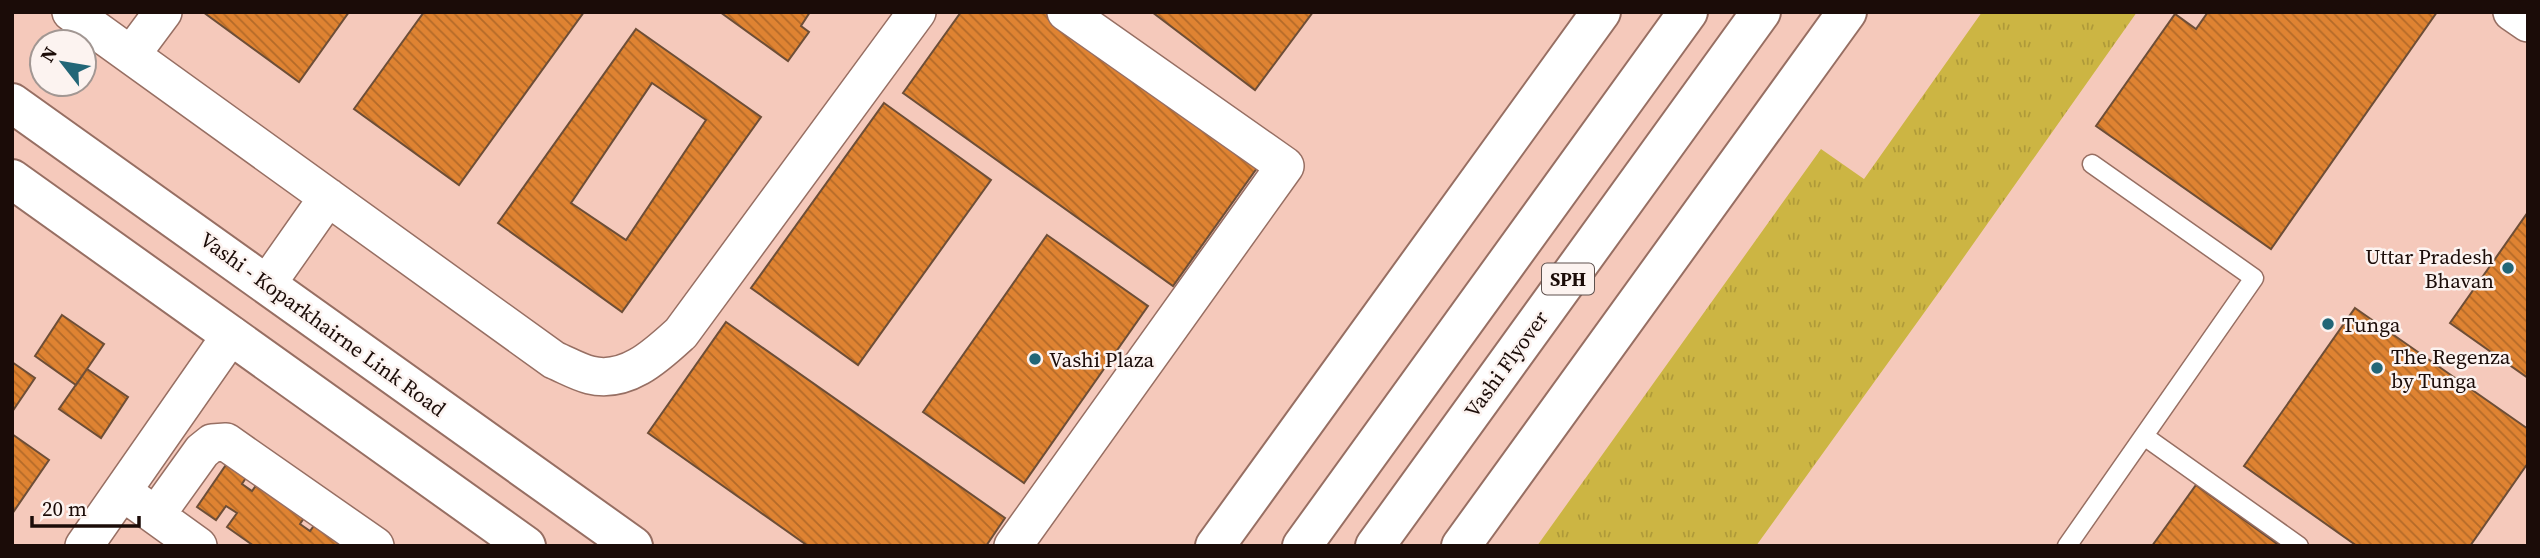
<svg xmlns="http://www.w3.org/2000/svg" width="2540" height="558" font-family="'Source Serif 4',serif">
  <style>
    .grass { fill: url(#grass-tufts) }
    .building { fill: url(#building-back-hatch); stroke: #6d4e37; stroke-width: 2; fill-rule: evenodd }
    .lines { fill: none; stroke-linecap: round; stroke-linejoin: round }
    .service-casing { stroke: #976f63; stroke-width: 21 }
    .minor-casing { stroke: #976f63; stroke-width: 40 }
    .secondary-casing { stroke: #976f63; stroke-width: 42 }
    .motorway-casing { stroke: #976f63; stroke-width: 42 }
    .service { stroke: #fff; stroke-width: 18 }
    .minor { stroke: #fff; stroke-width: 37 }
    .secondary { stroke: #fff; stroke-width: 38 }
    .motorway { stroke: #fff; stroke-width: 38 }
    .poi-dot { fill: #267; stroke: #fcf3f0; stroke-width: 2.5 }
    .labels { text-anchor: middle; dominant-baseline: central; stroke-width: 5; stroke-linejoin: round; paint-order: stroke }
    .shield { fill: #fcf3f0; stroke: #5e514e; stroke-width: 2 }
    .shield-label { font-size: 19px; font-weight: bold; fill: #1b0c08 }
    .poi-label { font-size: 21px; fill: #1b0c08; stroke: #fcf3f0; text-anchor: start }
    .street-label { font-size: 21px; fill: #1b0c08; stroke: #fcf3f0 }
  </style>
  <defs>
    <pattern id="grass-tufts" width="24" height="20" patternUnits="userSpaceOnUse" patternTransform="scale(1.75)"><rect width="24" height="20" fill="#ccb543"/><path d="M3 7l-1-3M5 7V3M7 7l1-3M15 17l-1-3M17 17v-4M19 17l1-3" fill="none" stroke="#af9a39"/></pattern>
    <pattern id="building-back-hatch" width="6" height="6" patternUnits="userSpaceOnUse" patternTransform="scale(1.75)"><rect width="6" height="6" fill="#df8332"/><path d="M-1 5l2 2M0 0l6 6M5-1l2 2" fill="none" stroke="#b46a28"/></pattern>
  </defs>
  <rect width="100%" height="100%" fill="#f5c9bb"/>
  <path class="grass" d="M1982 12H2137L1947 281 1756 546H1537L1821 149 1864 179Z"/>
  <path class="building" d="M203 12H349L299 82Z
    M424 12H584L459 185 354 109Z
    M720 12H810L801 26 809 32 788 61Z
    M961 12H1054L1262 161 1173 286 903 93Z
    M1152 12H1313L1255 90Z
    M2208 12H2437L2271 249 2096 126 2175 14 2196 29Z
    M636 29 761 117 622 312 498 223ZM652 83 706 120 626 240 571 203Z
    M884 103 991 180 858 365 751 288Z
    M2528 212V378L2450 323Z
    M1047 235 1148 306 1024 483 923 412Z
    M2355 308 2528 429V463L2470 546H2357L2244 466Z
    M62 315 104 344 76 385 35 356Z
    M726 322 1005 518 986 546H808L648 433Z
    M12 362 35 378 12 412Z
    M87 369 128 397 101 438 59 409Z
    M12 434 49 460 12 514Z
    M230 459 249 473 242 484 252 491 260 480 308 512 300 524 310 531 318 520 357 546H254L227 527 237 513 226 506 216 520 197 507Z
    M2196 485 2280 546H2152Z"/>
  <g class="lines">
    <g class="service-casing">
      <path id="service" d="M2144 436 2299 546
        M2067 546 2254 278 2092 164"/>
    </g>
    <g class="minor-casing">
      <path id="minor" d="M71 12 554 360C566 365 578 372 590 375 627 384 657 355 681 333L917 12
        M2512 12 2528 23
        M131 55 163 12
        M267 284 328 197
        M137 502 198 546
        M156 515 202 451 212 443 226 442 375 546
        M84 546 231 335
        M1013 546 1285 166 1066 12"/>
    </g>
    <g class="secondary-casing">
      <path id="secondary" d="M12 103 633 546
        M12 179 526 546"/>
    </g>
    <g class="motorway-casing">
      <path id="motorway" d="M1215 546 1601 12
        M1302 546 1688 12
        M1375 546 1761 12
        M1461 546 1847 12"/>
    </g>
    <use href="#service" class="service"/>
    <use href="#minor" class="minor"/>
    <use href="#secondary" class="secondary"/>
    <use href="#motorway" class="motorway"/>
  </g>
  <g class="poi-dot">
    <circle cx="2508" cy="268" r="7"/>
    <circle cx="2328" cy="324" r="7"/>
    <circle cx="1035" cy="359" r="7"/>
    <circle cx="2377" cy="368" r="7"/>
  </g>
  <g class="labels">
    <rect class="shield" x="1542" y="263.5" width="52" height="31" rx="5"/>
    <g class="shield-label">
      <text x="1568" y="279">SPH</text>
    </g>
    <g class="poi-label">
      <text x="2494" y="256" text-anchor="end">Uttar Pradesh<tspan x="2494" dy="24">Bhavan</tspan></text>
      <text x="2342" y="324">Tunga</text>
      <text x="2391" y="356">The Regenza<tspan x="2391" dy="24">by Tunga</tspan></text>
      <text x="1049" y="359">Vashi Plaza</text>
    </g>
    <g class="street-label">
      <text transform="translate(323 324) rotate(36)">Vashi - Koparkhairne Link Road</text>
      <text transform="translate(1506 364) rotate(-54)">Vashi Flyover</text>
    </g>
  </g>
  <rect width="2540" height="558" fill="none" stroke="#1b0c08" stroke-width="28"/>
  <g transform="translate(63 63) rotate(301)"><circle r="33" fill="#fcf3f0" stroke="#a29793" stroke-width="2"/>
  <path d="M0-5L12 26L0 18L-12 26Z" fill="#226677"/>
  <text y="-10" font-size="19" font-weight="bold" text-anchor="middle" fill="#1b0c08">N</text>
  </g>
  <path d="M32 516v10h107v-10" fill="none" stroke="#1b0c08" stroke-width="3.5"/>
  <text x="42" y="516" font-size="21" fill="#1b0c08" stroke="#fcf3f0" stroke-width="5" paint-order="stroke">20 m</text>
</svg>
